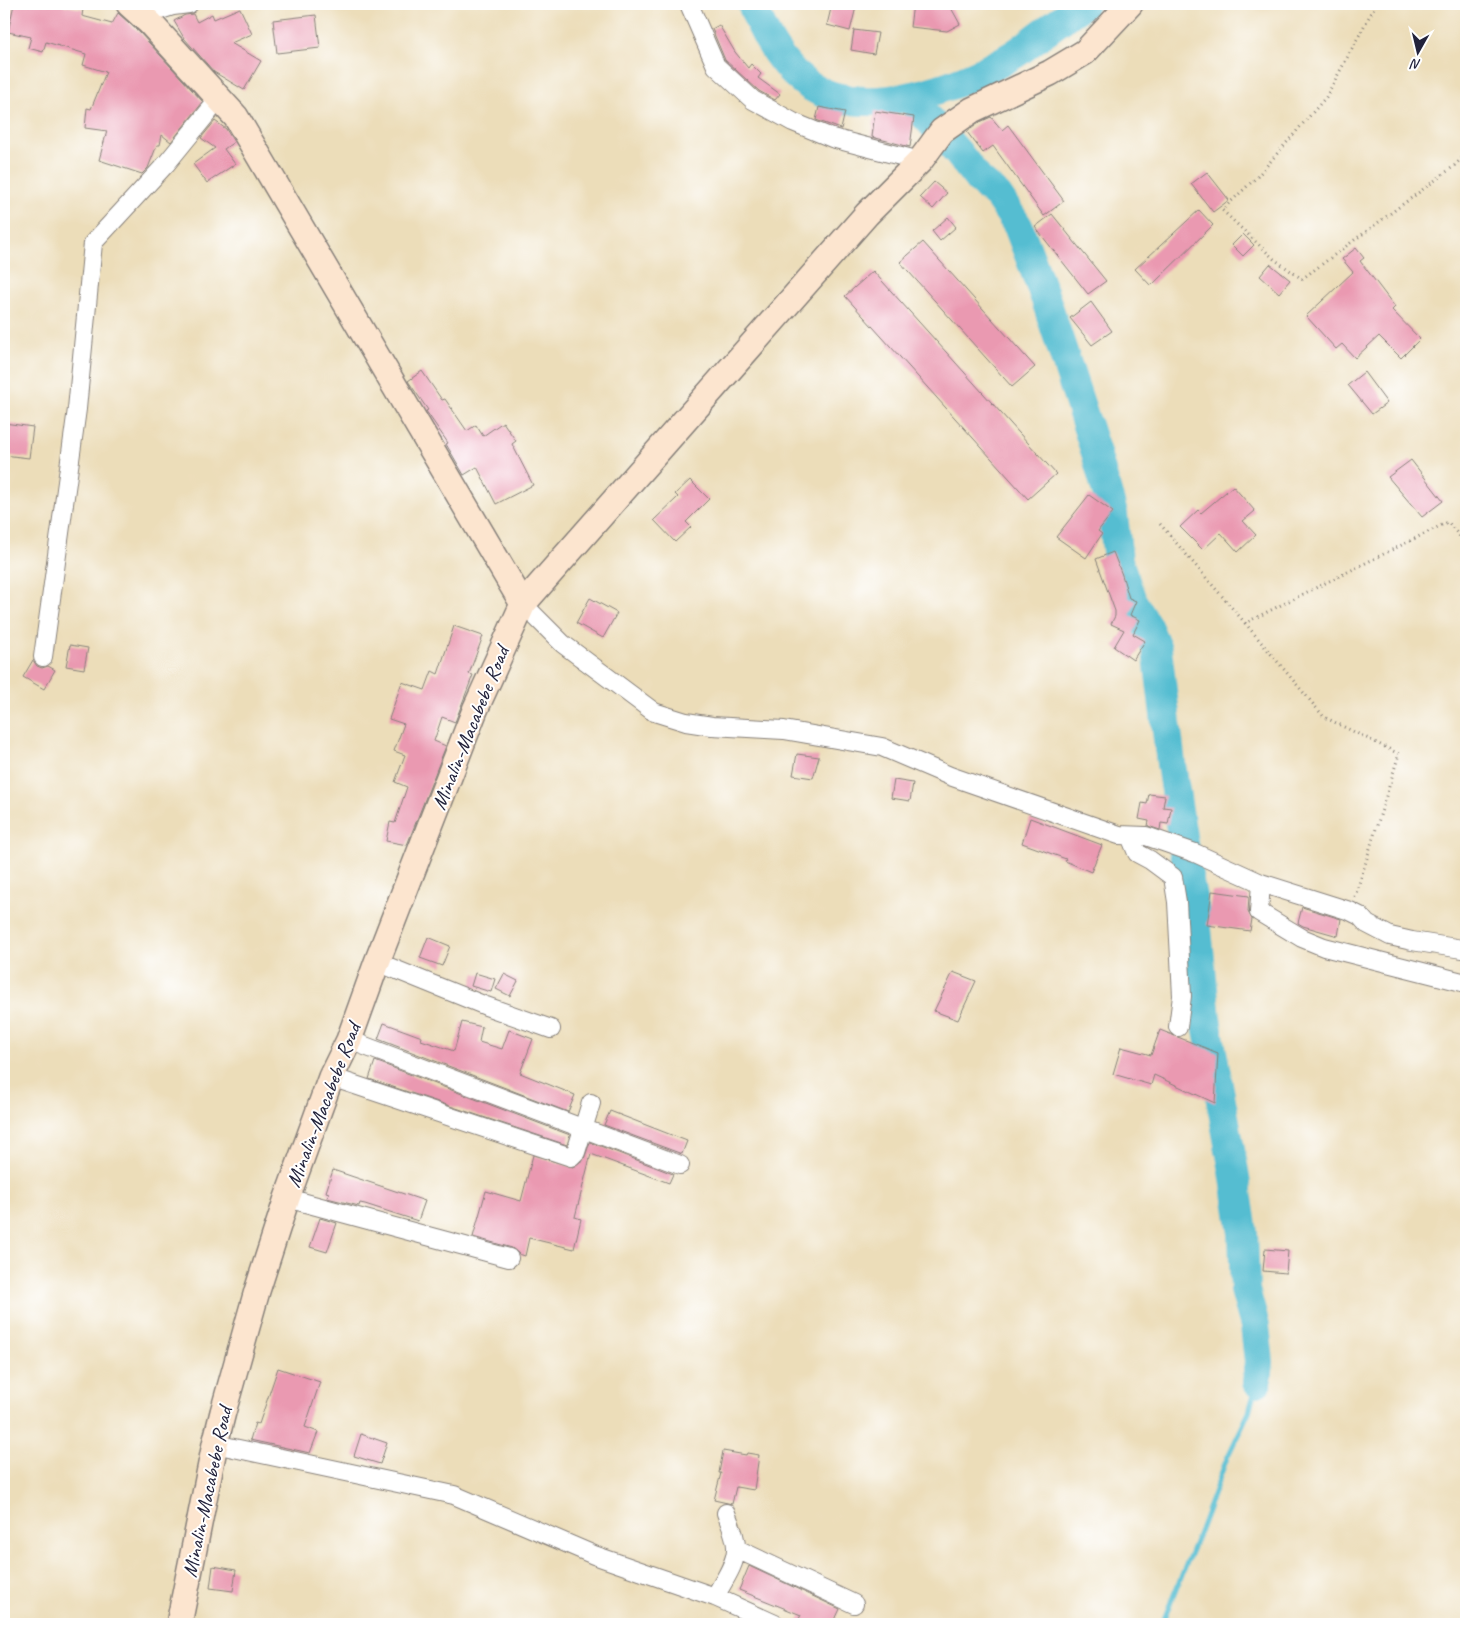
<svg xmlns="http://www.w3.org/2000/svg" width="1470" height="1628" font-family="Caveat,sans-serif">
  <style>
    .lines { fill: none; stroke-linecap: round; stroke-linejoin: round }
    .stream { stroke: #54bdd1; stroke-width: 5 }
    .river { stroke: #54bdd1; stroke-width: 30 }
    .building { fill: #ea99b1 }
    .street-casing { stroke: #87807a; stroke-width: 20 }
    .secondary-casing { stroke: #87807a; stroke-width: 28 }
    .path { stroke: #87807a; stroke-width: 3; stroke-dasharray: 1 4; stroke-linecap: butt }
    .street { stroke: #fff; stroke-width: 18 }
    .secondary { stroke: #fce5cf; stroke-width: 25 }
    .labels { text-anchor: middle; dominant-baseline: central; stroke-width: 4; stroke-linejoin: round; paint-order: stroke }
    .street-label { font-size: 21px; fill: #22223b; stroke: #fff }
  </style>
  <rect width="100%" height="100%" fill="#fff"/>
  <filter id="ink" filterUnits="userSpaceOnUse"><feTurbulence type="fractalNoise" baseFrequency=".02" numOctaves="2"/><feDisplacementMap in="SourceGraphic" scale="10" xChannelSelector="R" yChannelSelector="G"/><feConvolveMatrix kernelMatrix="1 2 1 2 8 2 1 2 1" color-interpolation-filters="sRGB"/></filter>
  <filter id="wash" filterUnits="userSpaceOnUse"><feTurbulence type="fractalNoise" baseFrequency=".0096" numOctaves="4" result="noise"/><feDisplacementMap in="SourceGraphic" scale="20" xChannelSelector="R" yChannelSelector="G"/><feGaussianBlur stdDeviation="1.12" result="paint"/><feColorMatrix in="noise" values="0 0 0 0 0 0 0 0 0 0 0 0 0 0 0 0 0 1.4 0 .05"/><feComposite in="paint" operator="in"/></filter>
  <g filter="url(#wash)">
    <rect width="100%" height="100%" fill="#ecddb9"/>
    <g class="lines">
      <path class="stream" d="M1162 1624 1200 1530 1227 1458 1249 1412 1257 1382"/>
      <path class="river" d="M752 4C763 33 779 63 804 82 861 124 959 88 1013 55 1025 48 1035 38 1047 30 1059 21 1072 12 1084 4
        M909 97 958 153 979 180 998 196 1018 226 1046 300 1096 453 1113 514 1118 561 1132 601 1147 626 1157 649 1171 764 1188 876 1196 919 1206 1019 1234 1171 1243 1233 1245 1290 1255 1326 1259 1362 1257 1382"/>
    </g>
    <g id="blocks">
      <path class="building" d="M14 4H56L83 9 82 16 112 24 118 13 140 33 203 102 171 142 162 135 160 145H157L148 168 142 174 99 160 107 131 85 128 87 108 91 109 106 72 83 65 86 54 46 42 43 52 28 48 31 37 8 32Z
        M832 4H842L856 7 850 31 827 25Z
        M913 4H949L960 24 947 31 910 27Z
        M240 8 252 34 231 43 261 61 244 90 214 72 184 38 174 21 185 15 193 14 197 22 212 14 214 19Z
        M316 15 320 48 277 53 273 20Z
        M719 25 735 52 748 68 751 64 761 74 758 78 780 94 775 100 759 91 725 60 712 29Z
        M854 30 878 33 874 54 851 50Z
        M819 107 845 112 841 129 816 120Z
        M875 111 914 117 910 147 872 137Z
        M991 117 1002 130 1008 125 1064 201 1044 216 993 146 983 153 967 132 980 122Z
        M215 121 226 129 234 142 224 149 235 164 207 183 193 164 215 148 201 138Z
        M1207 172 1229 200 1213 212 1191 184Z
        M934 182 947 193 933 209 920 197Z
        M1199 210 1213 225 1151 286 1135 269Z
        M1052 214 1106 281 1088 294 1035 227Z
        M948 217 956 227 940 241 932 231Z
        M1243 234 1254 245 1243 256 1232 245Z
        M923 242 1035 367 1012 387 900 262Z
        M1356 248 1364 258 1360 261 1395 307 1392 310 1420 339 1401 358 1379 336 1355 358 1342 344 1336 349 1306 316 1353 272 1342 259Z
        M1270 264 1290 280 1279 293 1260 276Z
        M873 271 1056 474 1028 499 845 296Z
        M1091 302 1112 331 1092 345 1070 318Z
        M422 371 442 400 445 399 467 431 476 425 483 436 503 422 516 441 512 444 533 485 496 504 477 467 464 475 446 444 448 443 426 411 428 410 408 381Z
        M1364 372 1387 403 1372 414 1348 385Z
        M4 423 33 427 29 458 4 455Z
        M1411 460 1443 501 1422 517 1388 477Z
        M690 480 709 499 686 522 691 527 675 542 654 520 678 497 675 494Z
        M1233 486 1255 511 1243 521 1256 535 1238 552 1221 533 1203 550 1180 527 1198 510 1201 513Z
        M1089 495 1113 512 1098 531 1102 534 1086 558 1056 537Z
        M1113 552 1122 575 1129 598 1136 601 1130 615 1140 620 1133 634 1145 641 1133 660 1114 647 1124 630 1111 624 1115 616V611L1096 559Z
        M590 598 617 613 603 638 576 623Z
        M454 626 483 636 469 674 473 675 455 722 442 717 434 741 446 746 407 845 386 841 390 822 395 823 407 787 395 782 405 755 394 751 404 724 389 719 402 682 425 690 432 671 438 674Z
        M70 645 88 648 84 669 66 666Z
        M33 660 37 666 42 668 48 666 55 670 44 689 23 677Z
        M797 754 819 757 813 778 793 775Z
        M894 780 913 783 910 801 891 798Z
        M1149 794 1165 796 1163 807 1171 808 1168 824 1161 823 1160 830 1148 826 1149 821 1139 819 1142 803 1147 804Z
        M1030 818 1102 845 1091 872 1065 861 1066 859 1022 843Z
        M1212 891 1249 896 1248 912 1252 919 1250 931 1207 925Z
        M1302 907 1341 919 1338 936 1303 926 1298 923Z
        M428 937 450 946 442 966 420 958Z
        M953 972 976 981 958 1020 934 1011Z
        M475 973 495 979 491 992 471 986Z
        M504 974 518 981 510 996 496 989Z
        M462 1022 482 1027 479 1042 502 1049 509 1030 533 1039 520 1073 575 1095 568 1112 378 1039 384 1023 422 1037 421 1040 454 1051Z
        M1160 1030 1218 1053 1215 1103 1154 1075 1151 1085 1113 1074 1121 1047 1151 1055Z
        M375 1061 570 1135 567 1145 369 1079Z
        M610 1111 687 1141 682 1154 604 1125Z
        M590 1142 673 1174 669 1183 591 1154 575 1217 581 1219 574 1249 529 1238 525 1256 519 1254 512 1248 473 1237 486 1191 521 1201 533 1155 573 1167 584 1159Z
        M333 1170 425 1201 418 1221 365 1204 360 1203 359 1206 327 1198 329 1193 326 1192Z
        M320 1218 337 1223 327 1252 310 1247Z
        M1265 1249 1288 1251 1286 1273 1263 1271Z
        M278 1368 320 1382 305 1427 318 1432 310 1453 250 1440 255 1423 259 1424Z
        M361 1434 387 1443 380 1464 354 1456Z
        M723 1451 746 1455 747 1453 759 1455 754 1490 736 1487 732 1504 714 1500 721 1473H719Z
        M213 1566 236 1570 233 1591 210 1588Z
        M749 1566 840 1609 833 1624H806L798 1621 801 1615 739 1590Z"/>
    </g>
  </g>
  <g filter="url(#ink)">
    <use href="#blocks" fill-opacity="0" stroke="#87807a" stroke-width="1"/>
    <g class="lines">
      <g class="street-casing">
        <path id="street" d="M689 4 716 66 753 100 793 122 832 138 920 161
          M142 16 173 6 189 4
          M523 604 563 644 654 712 686 722 712 726 784 730 882 747 950 776 1119 835 1146 836 1195 853 1261 883 1259 912 1302 938 1324 947 1466 983
          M43 657 77 409 93 243 166 164 219 99
          M1130 836 1137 853 1150 860 1173 877 1177 902 1182 996 1178 1027
          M1261 883 1350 911 1360 916 1367 924 1390 936 1412 941 1462 949
          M377 962 486 1006 551 1029
          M349 1040 680 1165
          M331 1077 571 1157 576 1152 591 1103
          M287 1198 509 1258
          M215 1444 454 1495 594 1555 715 1597 775 1624
          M737 1549 854 1604
          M715 1597C722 1583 735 1566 736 1550 737 1539 730 1524 726 1513"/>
      </g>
      <g class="secondary-casing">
        <path id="secondary" d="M129 4 150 23 236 117 523 604
          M179 1624 215 1444 223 1412 257 1291 287 1198 331 1077 349 1040 377 962 475 710 523 604 867 214 920 161 942 131 972 110 1050 73 1085 52 1130 4"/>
      </g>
      <path class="path" d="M1376 4 1326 97 1257 177 1222 210 1274 259 1302 279 1453 167 1466 154
        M1160 524 1245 623
        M1355 897 1399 754 1324 717 1245 623 1448 522 1466 544"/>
      <use href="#street" class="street"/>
      <use href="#secondary" class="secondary"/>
    </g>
  </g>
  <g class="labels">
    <g class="street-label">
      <text transform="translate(470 728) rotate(-68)">Minalin-Macabebe Road</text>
      <text transform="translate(323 1105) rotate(-69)">Minalin-Macabebe Road</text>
      <text transform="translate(207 1492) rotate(-78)">Minalin-Macabebe Road</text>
    </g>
  </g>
  <rect width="1470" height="1628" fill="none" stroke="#fff" stroke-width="20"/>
  <g transform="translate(1418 52) rotate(188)" stroke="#ffffff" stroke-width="4" paint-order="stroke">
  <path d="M0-4L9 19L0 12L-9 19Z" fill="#22223b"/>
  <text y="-8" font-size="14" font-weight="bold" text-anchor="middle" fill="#22223b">N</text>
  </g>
</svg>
